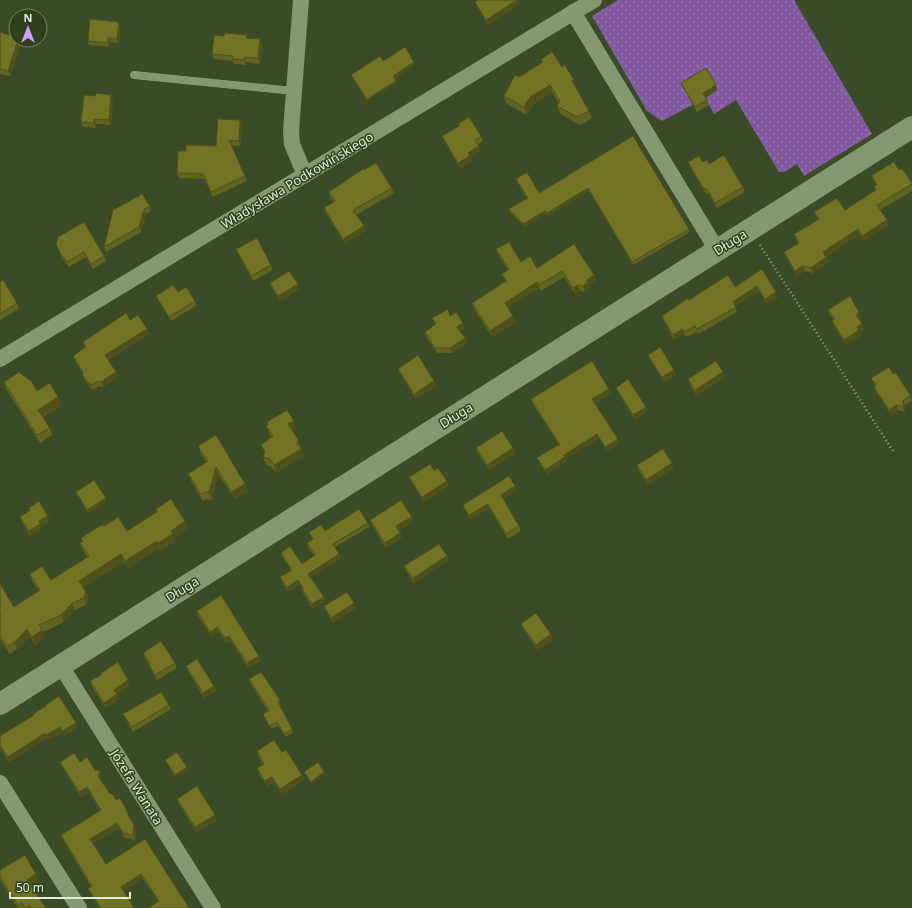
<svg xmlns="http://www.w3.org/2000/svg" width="912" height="908" font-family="'Noto Sans',sans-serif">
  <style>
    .grass { fill: url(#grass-dots) }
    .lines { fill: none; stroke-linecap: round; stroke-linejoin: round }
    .path { stroke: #96a488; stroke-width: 2.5; stroke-dasharray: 1 3; stroke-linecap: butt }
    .lane { stroke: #849871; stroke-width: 8 }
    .street { stroke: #849871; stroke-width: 16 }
    .secondary { stroke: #849871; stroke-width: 22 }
    .wall { fill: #626320 }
    .shaded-wall { fill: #50501a }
    .building { fill: #727325; stroke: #50501a }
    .labels { text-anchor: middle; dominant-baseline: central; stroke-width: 3; stroke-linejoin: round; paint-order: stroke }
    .street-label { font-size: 13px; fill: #e2edd8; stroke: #2f401d }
  </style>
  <defs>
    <pattern id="grass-dots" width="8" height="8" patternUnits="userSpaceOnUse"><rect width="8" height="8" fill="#835a9f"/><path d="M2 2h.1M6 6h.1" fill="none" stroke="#9a7ab0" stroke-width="1.8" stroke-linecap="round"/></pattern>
  </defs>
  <rect width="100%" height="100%" fill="#394b27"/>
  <path class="grass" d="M618 0H794L872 134 804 176 797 164 784 172H779L736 100 714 114 705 98 662 121 647 111 592 16Z"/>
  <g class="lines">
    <path class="path" d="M760 245 893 451"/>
    <path class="lane" d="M134 75 294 91"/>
    <path class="street" d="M301 0 291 131 292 144 305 175
      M573 12 717 250
      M0 359 594 0
      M61 666 213 908
      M0 783 79 908"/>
    <path class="secondary" d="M0 704 912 127"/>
  </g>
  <path class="wall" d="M517 0 519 5 488 25 477 7 475 2Z
    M119 22 120 26 119 43 110 42 109 47 89 45 88 41Z
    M0 32 21 43 10 76 0 74Z
    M248 38 262 44 260 64 246 62V65L234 64 233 61 214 59 212 54Z
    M541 59 562 67 576 87V88L589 111 592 118 580 125 560 114 557 106 559 103 552 92 533 105 527 115 506 103 504 96 519 77 542 62Z
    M383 61 415 65 394 78 396 83 367 101 352 77 351 75Z
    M681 83 717 90 705 98 709 105 697 112 683 88Z
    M113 100 111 125 96 124V128L83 127 81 122Z
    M219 119 240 120 242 125 240 146 231 145 247 181 213 197 204 179 179 178 177 173 186 151 216 146Z
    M458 124 481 136 483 141 477 145 480 151 470 158 471 161 460 168 444 141 442 136 459 126Z
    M633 136 689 229 690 232 633 265 589 191 548 216 546 214 525 227 510 212 509 209 527 198 517 182 516 179 539 193Z
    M688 162H703L709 164 743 187 745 192 717 208 708 193 706 194 690 167Z
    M364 170 392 188 394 193 356 215 364 226 365 231 345 244 326 213 324 208 334 202 330 197 329 192Z
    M899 170 912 183V191L880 210 888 225 864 241 859 234 826 257 828 262 813 273 805 271 797 276 786 257 784 252 798 244 794 234 818 220 814 212 845 210 876 190 874 186 876 185 873 180 872 175Z
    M150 206 151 211 146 214 141 232 106 252 104 247 113 210Z
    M56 244 104 256 106 261 93 269 86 257 69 267 62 258Z
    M236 249 271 265 273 270 253 281 238 254Z
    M496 249 521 262 537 268 594 275 596 281 590 285 589 289 585 292 580 291 575 294 564 277 541 291 539 288 508 308 513 316 516 322 492 337 474 309 472 303 505 281 502 274 508 270 499 256Z
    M762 269 776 292 778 297 767 304 759 291 735 306 737 312 698 334 697 332 686 337 684 334 674 340 664 321 662 316 689 300 735 287Z
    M0 282 17 303 19 309 0 320Z
    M270 283 299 289 280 301 272 288Z
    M178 292 195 301 196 306 171 321 158 300 156 296Z
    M828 310 861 317 859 319 864 329 860 332 861 336 846 345 834 326 832 321 834 320 830 315Z
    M450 316 463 323 465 328 460 331 465 338 467 343 452 353H437L426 337 425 332 435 325 432 318Z
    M130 320 147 329 149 334 108 360 118 377 103 387 99 386 93 390 84 379 82 375 83 373 75 361 73 356 85 348 83 342Z
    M648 355 676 375 664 382 650 360Z
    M398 369 434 381 436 386 416 399 400 374Z
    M723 372 725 377 697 396 690 385 688 379Z
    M893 374 911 396 912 401 905 405V412L898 410 891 415 876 392 874 387 875 386 871 378Z
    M4 382 58 397 61 405 43 417 50 428 52 435 40 443 6 389Z
    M616 388 647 412 635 420 618 393Z
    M609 389 611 393 595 403 619 444 607 451 599 438 566 459 567 461 547 474 539 462 537 458 559 445 533 404 531 399Z
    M266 426 296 428 293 431 299 441 304 456 276 473 272 467 266 465 263 457 265 454 261 445 272 438 269 433Z
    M198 446 248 491 235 499 218 474 212 500 207 499 203 501 191 481 188 474 206 462 201 454Z
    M476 448H513L515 453 489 470 478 453Z
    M637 465 674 468 648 485 638 470Z
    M434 470 449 486 424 502 411 482 409 477Z
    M515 486 516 490 503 499 519 526 521 531 508 539 489 508 471 520 464 509 463 505Z
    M76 492 106 498 107 501 88 513 77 494Z
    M29 508 48 516 50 521 41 526 42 529 30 536 22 522 20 517 30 511Z
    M156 509 188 528 174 537 175 541 161 551 159 548 128 568 124 562 83 587 86 592 89 599 86 605 75 610 64 622 43 632 44 637 35 645 30 637 17 649 10 654 0 639V584L14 607 39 591 32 581 30 574 51 580 87 557 83 550 80 543 82 541 81 538 104 526 127 531 157 512Z
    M370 520 413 522 399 531 402 538 386 548 372 525Z
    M368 523 369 527 335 547 341 558 311 577 324 597 325 601 313 609 303 593 302 589V588L300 584 288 592 282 582 280 577 291 570 282 557 281 553 302 564 314 556 308 548 307 543 313 540 309 532 325 531Z
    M447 556 448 560 414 583 406 571 404 566Z
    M324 606 356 608 333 623 326 611Z
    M197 611 261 661 248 668 231 641 227 643 219 632 212 637 198 616Z
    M521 624 551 634 553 639 538 650 523 629Z
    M143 653 175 663 177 668 157 680 150 668 148 663 145 658Z
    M186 666 214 686 216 691 204 698 188 671Z
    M249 679 281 704 279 705 293 733 286 737 278 726 271 729 263 714 268 711 250 683Z
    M90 681 130 685 117 694 119 699 106 708 92 687Z
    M46 705 77 728 64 736 62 732 48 740 47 738 9 762 0 747V736L34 715 46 706Z
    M169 705 171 709 133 732 125 718 123 714Z
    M257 751 282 752 302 775 304 780 282 794 274 782 267 786 259 774 257 768 263 764 258 756Z
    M165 760 188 770 175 777 166 762Z
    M60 762H80L95 770 102 776 100 779 110 794 127 810 129 815H128L136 830 135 840 125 838 119 828 93 843 106 864 145 839 189 908 158 901 143 879 124 891 134 908H100L90 893 88 888 91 887 63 840 61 835 100 810 89 792 81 797 62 767Z
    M177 799 215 815 217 820 197 832 179 804Z
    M0 870 39 881 31 886 46 908H18L0 880Z"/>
  <path class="shaded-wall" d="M516 0H518H517L519 5 488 25 486 20Z
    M119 22 120 26 119 43 117 39Z
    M108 38 110 42 109 47 108 43Z
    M260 39 262 44 260 64 258 58Z
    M18 40H20L21 43 10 76 8 71Z
    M245 57 246 62V65L244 60Z
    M414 62 415 65 394 79 393 76Z
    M574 80 576 87 574 89 572 81Z
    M396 81V83L367 101V99Z
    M550 85 552 92 533 105 527 115 524 107 530 97Z
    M716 85 717 90 705 98 703 93Z
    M111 95 113 100 111 125 109 120Z
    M94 119 96 124V128L94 123Z
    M240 120 242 125 240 146 239 141Z
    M479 146 480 151 470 158 471 161 460 168 458 163 468 153Z
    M588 188 589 191 548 216 547 213Z
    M144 209 146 214 141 232 139 227Z
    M545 211 546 214 525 227 523 224Z
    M887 220 888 225 864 241 862 236Z
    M364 226 365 231 345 244 343 239Z
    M858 229 859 234 825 257 823 252Z
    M826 257 828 262 813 273 811 268Z
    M803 266 805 271 797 276 795 271Z
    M594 275 596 281 590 285 589 289 585 292 583 286 588 279Z
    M537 282 539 288 507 309 505 303Z
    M298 284 299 289 280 301 278 296Z
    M578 285 580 291 575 294 573 288Z
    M757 286 759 291 734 307 733 302Z
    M776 292 778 297 767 304 765 299Z
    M859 312 861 317 858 320 856 315Z
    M513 316 516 322 492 337 490 331Z
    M463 323 465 328 459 332 457 327Z
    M862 324 864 329 860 332 861 336 846 345 844 340 857 327Z
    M147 329 149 334 107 360 105 355Z
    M682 329 684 334 674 340 673 335Z
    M465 338 467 343 452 353 450 348Z
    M674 370 676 375 664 382 662 377Z
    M116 372 118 377 103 387 101 382Z
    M723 372 725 377 697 396 695 390Z
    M434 381 436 386 416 399 414 394Z
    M609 389 611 393 594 404 592 399Z
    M58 397 61 405 41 417 38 410Z
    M903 400 905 405V412L903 407Z
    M896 405 898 410 891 415 889 410Z
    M646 407 647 412 635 420 633 415Z
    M294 421 296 428 291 432 288 424Z
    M597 434 599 438 566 459 567 461 547 474 545 470 564 455Z
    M618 439 619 444 607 451 605 447Z
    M299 441 304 456 276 473 274 465Z
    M513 448 515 453 489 470 487 465Z
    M672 463 674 468 648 485 646 480Z
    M216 467 218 474 212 500 209 492Z
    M447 481 449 486 424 502 422 497Z
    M245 484 248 491 235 499 232 492Z
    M515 486 516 490 502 499 501 495Z
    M106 498 107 501 88 513 87 510Z
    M488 504 489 508 471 520 469 515Z
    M48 516 50 521 41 526 42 529 30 536 29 531 39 521Z
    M412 517 413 522 398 532 396 526Z
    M185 521 188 528 174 537 175 541 161 551 158 543 171 531Z
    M400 533 402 538 386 548 385 543Z
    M157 541 159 548 128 568 125 561Z
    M121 554 124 562 82 588 79 581Z
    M339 554 341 558 310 578 308 574Z
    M447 556 448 560 414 583 413 578Z
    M298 580 300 584 288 592 287 587Z
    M86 592 89 599 86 605 84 598Z
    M324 597 325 601 313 609 312 604Z
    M72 603 75 610 64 622 61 615Z
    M354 603 356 608 333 623 331 618Z
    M218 627 219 632 212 637 210 632Z
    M27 629 30 637 17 649 15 642Z
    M42 630 44 637 35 645 32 637Z
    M551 634 553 639 538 650 536 645Z
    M229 636 231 641 227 643 225 638Z
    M259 656 261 661 248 668 247 663Z
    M128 680 130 685 116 695 114 690Z
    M214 686 216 691 204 698 203 693Z
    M117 694 119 699 106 708 104 703Z
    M280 700 281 704 279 705 278 702Z
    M76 723 77 728 64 736 62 731Z
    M60 727 62 732 48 740 46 735Z
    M45 733 47 738 9 762 8 757Z
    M187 767 188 770 175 777V775Z
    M100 771 102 776 100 781 98 776Z
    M324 772 325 775 311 784V782Z
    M302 775 304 780 282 794 280 789Z
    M272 777 274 782 267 786 265 781Z
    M87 787 89 792 81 797 79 792Z
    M215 815 217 820 197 832 195 827Z
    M117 823 119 828 92 844 90 839Z
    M134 825 136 830 135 840 133 835Z
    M36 874 39 881 29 887 27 880Z
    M141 874 143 879 123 892 121 887Z"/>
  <path class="building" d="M478 0H517L486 20 475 2Z
    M90 19 119 22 117 39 108 38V43L88 41Z
    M0 32 16 37V40H18L8 71 0 69Z
    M225 33 247 35 246 38 260 39 258 58 245 57 244 60 232 59 233 56 212 54 214 35 224 36Z
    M405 47 414 62 393 76 396 81 367 99 351 75 380 56 383 61Z
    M552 52 562 67 565 65 574 80 572 81 589 111 577 117 557 106 560 101 550 85 530 97 524 107 504 96 515 75 519 77 543 62 541 59Z
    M706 68 716 85 703 93 707 100 695 107 681 83Z
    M96 93 111 95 109 120 94 119V123L81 122 84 95 95 96Z
    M218 117 219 119 240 120 239 141 229 140 245 176 211 192 203 174 177 173 178 151H186V145L216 146Z
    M469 117 481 136 475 140 479 146 468 153 470 156 458 163 442 136 459 126 458 124Z
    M633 136 689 229 632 262 588 188 547 213 545 211 523 224 509 209 528 198 516 179 527 172 539 193Z
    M724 155 743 187 715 203 706 188 704 189 688 162 699 156 703 162 707 160 709 164Z
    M894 162 899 170 902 168 912 183V184L877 205 887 220 862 236 858 229 823 252 826 257 811 268 803 266 795 271 784 252 799 243 794 234 819 219 814 212 837 198 845 210 876 190 874 186 877 185 872 175Z
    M376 163 392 188 353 210 364 226 343 239 324 208 335 201 329 192 363 169 364 170Z
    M142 194 150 206 144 209 139 227 104 247 113 210Z
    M84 222 104 256 91 264 84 252 67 262 60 253 56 244 58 237Z
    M257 238 271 265 251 276 236 249Z
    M509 242 521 262 530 256 537 268 574 244 594 275 588 279 587 283 583 286 578 285 573 288 562 271 539 285 537 282 505 303 513 316 490 331 472 303 506 281 502 274 509 269 496 249Z
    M762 269 776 292 765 299 757 286 733 302 736 307 697 329 695 326 684 332 682 329 673 335 662 316 688 298 689 300 728 275 735 287Z
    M289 271 298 284 278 296 270 283Z
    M3 280 17 303 0 314V282Z
    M173 285 178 292 186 287 195 301 169 317 156 296Z
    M850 296 859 312 856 315 862 324 857 327 859 330 844 340 832 321 835 319 828 310Z
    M448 309 450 316 456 312 463 323 457 327 465 338 450 348H435L425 332 436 324 432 318Z
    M126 313 130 320 138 315 147 329 105 355 116 372 101 382 98 381 91 385 82 375 83 372 73 356 86 347 83 342Z
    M660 347 674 370 662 377 648 355Z
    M418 355 434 381 414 394 398 369Z
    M592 361 609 389 592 399 618 439 605 447 597 434 564 455 565 457 545 470 537 458 558 445H560L531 399Z
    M716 361 723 372 695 390 688 379Z
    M889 367 893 374 896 373 911 396 903 400V407L896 405 889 410 874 387 876 385 871 378Z
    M19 372 32 382 37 391 50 383 58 397 38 410 50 428 37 435 4 382Z
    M628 379 646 407 633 415 616 388Z
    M287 410 294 421 288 424 299 441 297 442 301 449 274 465 270 459 263 457 265 452 261 445 273 436 266 426 268 425 267 422Z
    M502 431 513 448 487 465 476 448Z
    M216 435 245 484 232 492 216 467 209 492H204L201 494 188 474 208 461 198 446Z
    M663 449 672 463 646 480 637 465Z
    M430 464 434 470 438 468 447 481 422 497 409 477Z
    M509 476 515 486 501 495 519 526 506 534 488 504 469 515 463 505Z
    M94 480 106 498 87 510 76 492Z
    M171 499 185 521 171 531 173 534 158 543 157 541 125 561 121 554 79 581 86 592 84 598 72 603 61 615 39 625 42 630 32 637 27 629 15 642 7 646 0 636V615H1L0 613V584L14 607 40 590 30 574 42 566 51 580 89 556 80 543 83 541 81 538 103 524 104 526 118 517 127 531 157 512 156 509Z
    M401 500 412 517 396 526 400 533 385 543 370 520Z
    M39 501 48 516 39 521 40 524 29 531 20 517 30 510 29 508Z
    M359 509 368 523 333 544 339 554 308 574 324 597 312 604 302 589 303 588 298 580 287 587 280 577 292 570 281 553 290 546 302 564 315 555 307 543 313 539 309 532 321 525 325 531Z
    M439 544 447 556 413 578 404 566Z
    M347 592 354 603 331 618 324 606Z
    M221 595 259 656 247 663 229 636 225 638 218 627 210 632 197 611Z
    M536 613 551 634 536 645 521 624Z
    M161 641 175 663 155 675 148 663H150L143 653Z
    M197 659 214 686 203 693 186 666Z
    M118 662 128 680 114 690 117 694 104 703 90 681 101 675V673Z
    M261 672 280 700 278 702 292 729 284 734 277 722 269 726 263 714 269 710 249 679Z
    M161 692 169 705 132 727 123 714Z
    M59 696 76 723 62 731 60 727 46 735 45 733 8 757 0 745V736L34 715 33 714 46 706V705Z
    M274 740 282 752 286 750 302 775 280 789 272 777 265 781 257 768 264 764 257 751Z
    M177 752 187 767 175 775 165 760Z
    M74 753 80 762 87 757 95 770 100 771 98 776 110 794 112 793 116 800 120 798 127 810 126 811 134 825 133 835 123 833 117 823 90 839 106 864 145 839 189 908H148L159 901 141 874 121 887 134 908H101L88 888 92 886 61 835 101 810 87 787 79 792 60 762Z
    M318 762 324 772 311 782 304 772Z
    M197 786 215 815 195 827 177 799Z
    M25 855 36 874 27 880 46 908H31L29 905 25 908 22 902 18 905 0 877V870Z"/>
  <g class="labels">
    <g class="street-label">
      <text transform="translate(297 180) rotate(-31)">Władysława Podkowińskiego</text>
      <text transform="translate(730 242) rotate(-32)">Długa</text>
      <text transform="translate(456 415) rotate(-32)">Długa</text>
      <text transform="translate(182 589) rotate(-32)">Długa</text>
      <text transform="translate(137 787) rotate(58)">Józefa Wanata</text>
    </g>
  </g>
  <g transform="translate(28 28)"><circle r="19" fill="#2f401d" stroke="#778568"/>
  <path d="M0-3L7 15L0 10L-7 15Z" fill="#d49cfb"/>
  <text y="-6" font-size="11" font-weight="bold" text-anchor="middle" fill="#e2edd8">N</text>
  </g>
  <path d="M10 892v6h120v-6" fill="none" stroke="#e2edd8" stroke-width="2"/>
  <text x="16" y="892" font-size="12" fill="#e2edd8" stroke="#2f401d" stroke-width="3" paint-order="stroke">50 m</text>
</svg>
